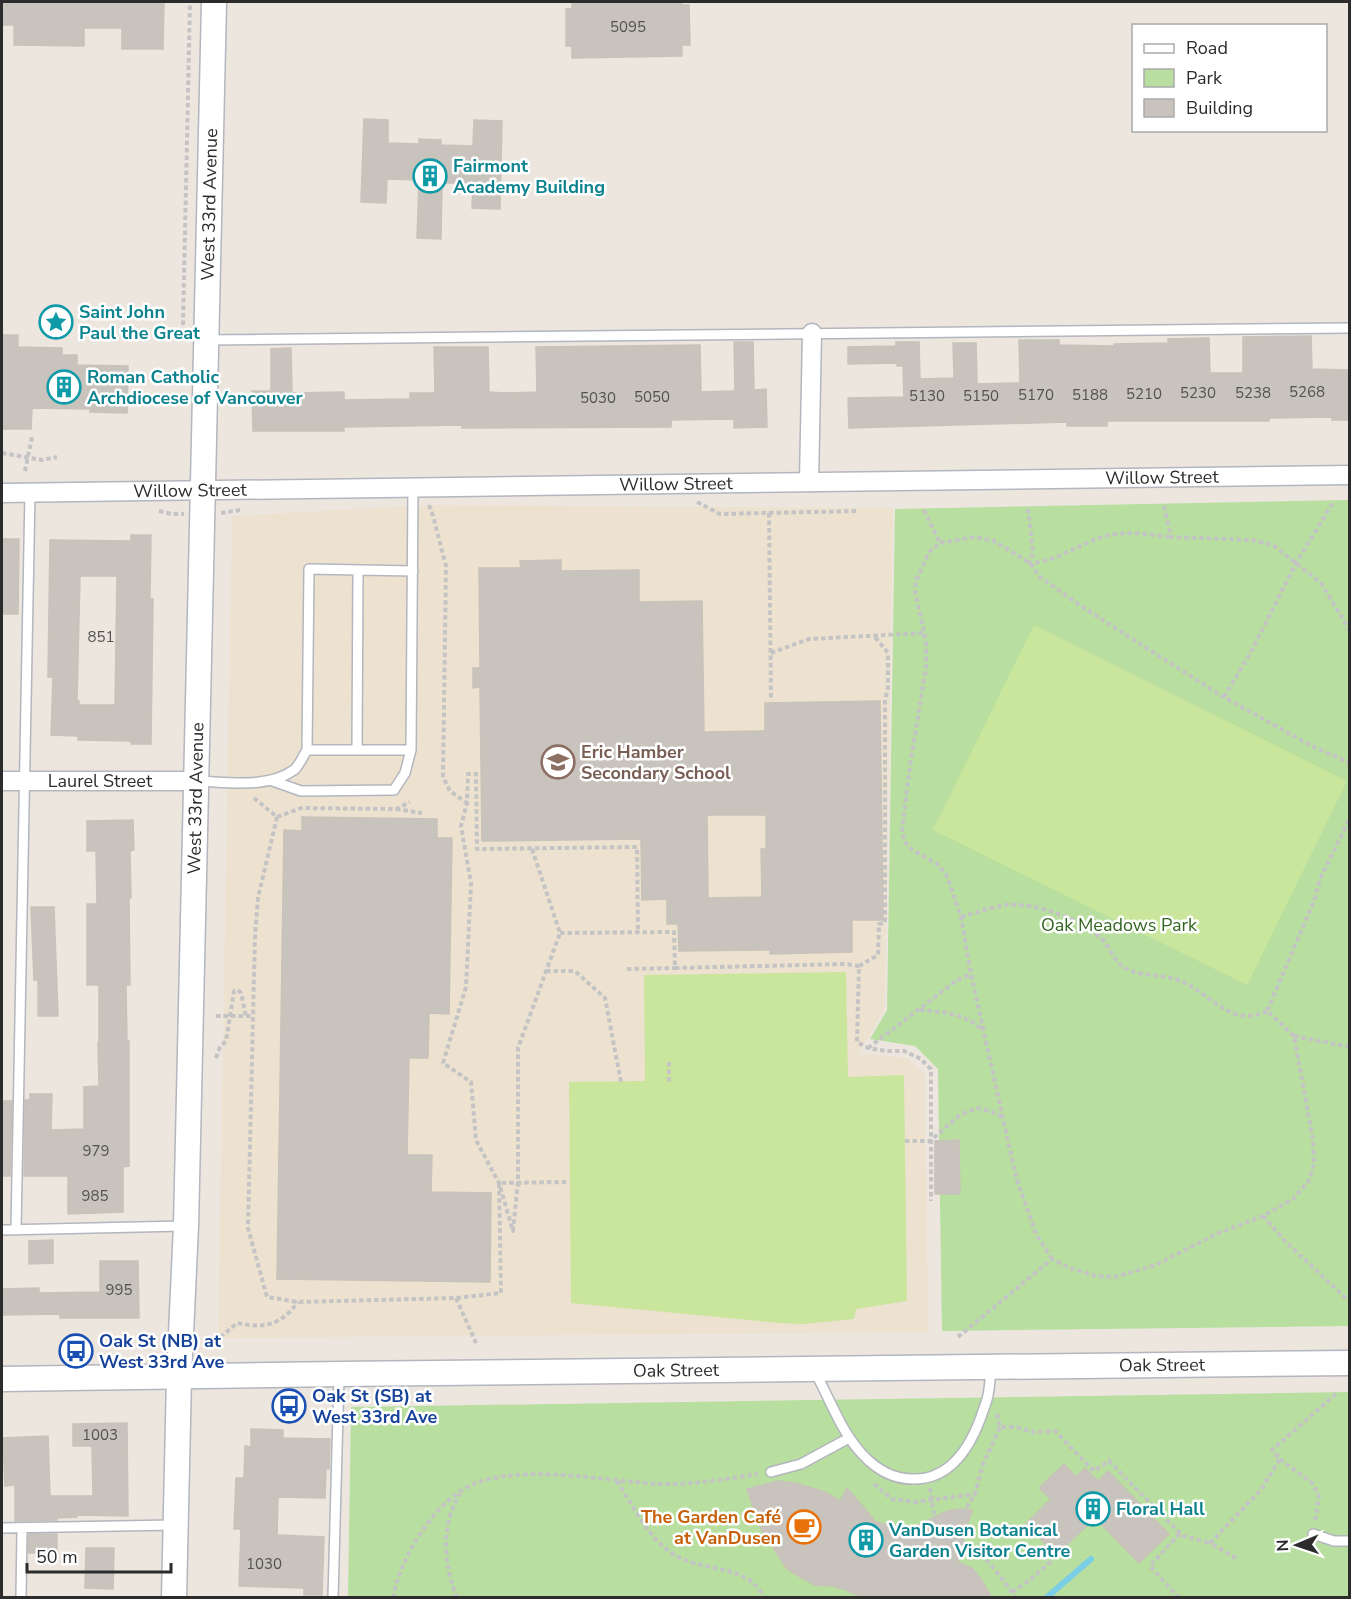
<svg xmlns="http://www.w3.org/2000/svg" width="1351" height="1599" font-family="'Nunito Sans',sans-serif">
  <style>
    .education { fill: #ede2d0 }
    .green { fill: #b8dfa0 }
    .pitch { fill: #cae59c }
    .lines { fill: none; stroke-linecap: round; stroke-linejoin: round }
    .stream { stroke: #7acfe6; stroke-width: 6 }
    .building { fill: #c8c4bd; stroke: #c8c2b9; stroke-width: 1.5; fill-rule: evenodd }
    .lane-casing { stroke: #b3b6be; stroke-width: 12 }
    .street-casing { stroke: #b3b6be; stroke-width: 21 }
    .secondary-casing { stroke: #b3b6be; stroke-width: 27 }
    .path { stroke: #c4c4c4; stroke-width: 4; stroke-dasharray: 4.5 3; stroke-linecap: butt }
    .lane { stroke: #fff; stroke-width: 9 }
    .street { stroke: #fff; stroke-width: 18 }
    .secondary { stroke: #fff; stroke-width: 24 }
    .labels { text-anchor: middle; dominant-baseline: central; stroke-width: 5; stroke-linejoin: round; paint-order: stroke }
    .number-label { font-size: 15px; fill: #535250 }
    .culture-label { font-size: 18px; font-weight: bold; fill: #0d838f; stroke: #fff; text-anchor: start }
    .street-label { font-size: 18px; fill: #2c2c2c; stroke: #fff }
    .education-label { font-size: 18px; font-weight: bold; fill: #785e54; stroke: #fff; text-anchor: start }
    .park-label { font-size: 18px; fill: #326520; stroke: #fff }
    .transit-label { font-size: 18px; font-weight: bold; fill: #164399; stroke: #fff; text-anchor: start }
    .food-label { font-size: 18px; font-weight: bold; fill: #c56008; stroke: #fff; text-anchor: end }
  </style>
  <rect width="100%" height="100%" fill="#ece6df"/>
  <path class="education" d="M429 505 893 508 885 1009 859 1053 907 1058 925 1074 928 1332 218 1338 232 516Z"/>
  <path class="green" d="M1349 500V1326L942 1331 938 1069 915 1046 870 1039 887 1010 895 509Z
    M1349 1392V1597L348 1598 351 1407Z"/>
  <path class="pitch" d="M1034 625 1347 781 1247 985 933 830Z
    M846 972 848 1077 904 1075 907 1301 856 1309 854 1319 803 1324 779 1323 571 1303 569 1082 645 1081 644 975Z"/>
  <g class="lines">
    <path class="stream" d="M1046 1598 1091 1559"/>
  </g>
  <path class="building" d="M2 2H164L163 49H122V28H84V46L14 45V25H2Z
    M572 2H682V5H689L690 45H682V56L572 58V46H566V9H572Z
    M364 119 388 120V143L419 144V139L441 140V145L473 146 474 120 502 121 500 209 472 208 473 183H442L441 239 417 238 419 180 387 179 386 203 361 202Z
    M2 335H18V347L62 348V355H77V365L128 366 127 413 90 412V409L32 408 31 429H2Z
    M1311 336 1312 369 1350 370V420H1332V417L1269 418V421H1107V426H1067V422L849 428 848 398 904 397 903 366H897V363L848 364V347L896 346V342H919L920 379 954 378 953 343H976L977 384 1020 383 1019 340H1059V345L1114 346V344L1168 343V339L1209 338 1210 373H1243V337Z
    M734 342H753L754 390 766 389 767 427 734 428V419L671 420V427L462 428V425L344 427V431H253L252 391H271V349L291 348 292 393 344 392V400L410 399V393H435L434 347H488L489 392 505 393 537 392 536 347 700 345 701 392 733 391 735 390Z
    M131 535H151L150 599H153L151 744H131V741L78 740V736L51 735 53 677H48L50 540 131 541ZM80 576H117L115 705H79V701H77Z
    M2 539H19L18 614H2Z
    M561 560V571L639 570V602L702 601 704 732 765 731V703L880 701 883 920H852V952L770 954V950L679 951 678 924H667V899L642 900 641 839 482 841 480 687 473 688V668H480L479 568H521L520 561ZM707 815H766V849H761L762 897 708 898Z
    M302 817 437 819V838H452L449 1014 429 1013 428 1058H409L407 1155H432L431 1192 491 1193 490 1282 277 1279 284 830 302 831Z
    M133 820 134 850 130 851 131 898H129L130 985H126L127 1041H129V1166L123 1167V1212L68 1214V1176H24L25 1100H30V1094H52L51 1130 84 1129V1087L99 1086 98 1042H99V985H87V904H97L96 851H87V821Z
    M31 907H54L58 1016H38V980H34Z
    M2 1101H12L10 1176H2Z
    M959 1140 960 1194H935V1141Z
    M53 1240V1263L29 1264V1241Z
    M100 1261H138L139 1318H60V1314L2 1315V1289L39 1288V1293L100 1292Z
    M127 1423 128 1516 77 1515V1517L57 1518V1520L15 1521V1485L5 1486 3 1438 48 1436 50 1496H93L92 1446H73V1424Z
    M251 1429 283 1430V1438L330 1439 329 1469H326L325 1498 278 1497 277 1535 324 1537 322 1595H304V1588L239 1586 241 1529H234L236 1478H244L245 1446 251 1447Z
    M1064 1464 1076 1477 1085 1468 1098 1481 1108 1471 1169 1534 1139 1563 1095 1518 1056 1555 1026 1524 1051 1499 1039 1488Z
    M778 1481 795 1483 825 1492 840 1501 847 1488 876 1522 900 1528 918 1525 947 1511 960 1509 972 1510 963 1539 964 1542 958 1562 973 1569 981 1579 992 1598H872L851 1593 847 1590 832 1586 815 1585 802 1578 787 1569 760 1527 747 1489Z
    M29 1534H57V1553H28Z
    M86 1548H114L113 1589 85 1588Z"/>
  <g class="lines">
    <g class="lane-casing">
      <path id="lane" d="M207 340 1350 328
        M307 750H411L413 487
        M357 750 358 570
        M270 780 301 791 394 790 405 773 411 750
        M197 781C228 782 267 789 294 770 299 766 303 756 307 750L309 569 413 571
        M2 1230 184 1226
        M16 1230 30 492
        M815 1372C830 1399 841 1432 863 1455 877 1470 894 1480 916 1479 951 1478 970 1447 981 1417 983 1410 987 1402 988 1395 990 1386 990 1377 991 1368
        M771 1472 801 1464 849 1438
        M2 1528 175 1525
        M1313 1534 1334 1541H1350
        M21 1598 22 1528
        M333 1598 339 1376"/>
    </g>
    <g class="street-casing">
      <g id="street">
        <path d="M809 482 812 333"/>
        <path id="s1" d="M2 493 1350 475"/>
        <path id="s2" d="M2 781H197"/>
      </g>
    </g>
    <g class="secondary-casing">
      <g id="secondary">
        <path id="s3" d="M2 1379 339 1374 1350 1363"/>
        <path id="s4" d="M174 1598 179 1377 186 1226 214 2"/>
      </g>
    </g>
    <path class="path" d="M183 325 190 2
      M2 453 42 460 57 457
      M25 471 32 437
      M697 502 720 514 859 511
      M429 505 433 516 446 566 443 777 450 791 467 803
      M1164 506 1171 537 1252 540 1273 545 1321 583 1350 631
      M1028 509 1033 552 1030 563C1057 562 1080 543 1105 536 1126 530 1150 535 1171 537
      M924 510 940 543
      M159 511 172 514H184
      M221 513 240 510
      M769 513 771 699
      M771 653 809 639 924 633
      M1224 697 1252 650 1296 563 1333 503
      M254 798 277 817 301 808 396 809 410 802
      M396 809 422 813
      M277 817 258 898 255 935 248 1228 267 1297 298 1302 456 1298 501 1293 499 1183 569 1182
      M532 849 560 933 518 1048V1182L513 1231 499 1183 476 1140 471 1082 443 1063 466 987 471 883 461 826 467 803 468 774H476L477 849 637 847 638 933
      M961 917C976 913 991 907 1006 905 1033 902 1083 919 1102 939 1111 948 1113 961 1125 968 1141 977 1161 974 1178 980 1211 992 1229 1029 1267 1011
      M560 933 674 932 675 968 845 964 859 966 857 1042 868 1048 886 1051H904L921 1059 931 1069V1201
      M859 966 878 955 879 924 885 923V700L888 687V653L874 636
      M627 969 675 968
      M546 971H575L605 998 621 1082
      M920 1010C942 1012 967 1013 983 1031
      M216 1016H253
      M1294 1036 1350 1047
      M868 1048 957 980 971 974
      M216 1058 220 1047 226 1041 234 991 238 990 241 993 246 1016
      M669 1062V1083
      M905 1141H930L960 1115 977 1108 990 1111 1003 1117
      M1263 1216 1286 1242 1350 1302
      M1052 1259 1036 1234 1016 1177 971 974 961 917 947 876 937 864 911 849 904 841 902 830 910 766 926 667V641L915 592 916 581 929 552 940 543 975 537 994 541 1030 563 1040 577 1081 606 1220 695 1312 746 1350 763
      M456 1298 476 1343
      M958 1337 1052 1259 1070 1268 1096 1276 1115 1277 1156 1265 1216 1234 1263 1216 1293 1199 1308 1182 1314 1164 1313 1140 1294 1036 1267 1011 1314 901 1320 879 1350 818
      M209 1347 237 1323C265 1329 281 1325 298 1302
      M997 1414 1000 1427H1016L1033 1432 1055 1431 1094 1471 1109 1461 1183 1536 1210 1543
      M1280 1459 1312 1483 1319 1496 1315 1521
      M617 1481C633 1505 646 1535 670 1552 692 1568 724 1566 746 1578 754 1582 760 1590 765 1598
      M874 1484 892 1499 916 1502 975 1494
      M930 1488 937 1536 959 1519 975 1494 983 1464 1000 1427
      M911 1540C920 1538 930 1535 939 1536 976 1538 996 1571 1016 1598
      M1236 1558 1210 1543 1260 1491 1280 1459 1272 1450 1338 1392
      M1012 1592 1030 1580 1050 1562 1039 1551 1046 1545
      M393 1598C398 1572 408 1553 422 1531 434 1514 446 1500 464 1489 509 1461 606 1481 658 1484 692 1485 725 1479 758 1474
      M457 1598C444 1565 440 1525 460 1494
      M860 1598V1596
      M1179 1598 1150 1566 1180 1533"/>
    <use href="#lane" class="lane"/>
    <use href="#street" class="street"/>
    <use href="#secondary" class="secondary"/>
  </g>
  <defs>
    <g id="building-ring" transform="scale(1.725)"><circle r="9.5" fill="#fff" stroke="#0f9aa8" stroke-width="1.5"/><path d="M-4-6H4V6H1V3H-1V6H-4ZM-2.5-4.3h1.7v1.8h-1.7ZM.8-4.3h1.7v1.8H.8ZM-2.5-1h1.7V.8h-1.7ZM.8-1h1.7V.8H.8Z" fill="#0f9aa8"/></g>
    <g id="sight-ring" transform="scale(1.725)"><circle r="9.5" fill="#fff" stroke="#0f9aa8" stroke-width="1.5"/><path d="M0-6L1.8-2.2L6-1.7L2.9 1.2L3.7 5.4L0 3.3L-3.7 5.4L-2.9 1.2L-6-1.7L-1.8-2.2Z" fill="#0f9aa8"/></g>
    <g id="school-ring" transform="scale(1.725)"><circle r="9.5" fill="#fff" stroke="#8d6e63" stroke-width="1.5"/><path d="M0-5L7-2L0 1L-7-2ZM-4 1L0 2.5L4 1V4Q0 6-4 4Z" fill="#8d6e63"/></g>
    <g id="bus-ring" transform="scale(1.725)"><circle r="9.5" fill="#fff" stroke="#1a4fb4" stroke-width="1.5"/><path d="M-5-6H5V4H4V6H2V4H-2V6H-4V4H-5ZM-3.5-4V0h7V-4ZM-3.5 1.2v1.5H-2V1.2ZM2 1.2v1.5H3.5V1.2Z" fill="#1a4fb4"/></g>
    <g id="cafe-ring" transform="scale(1.725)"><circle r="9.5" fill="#fff" stroke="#e8710a" stroke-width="1.5"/><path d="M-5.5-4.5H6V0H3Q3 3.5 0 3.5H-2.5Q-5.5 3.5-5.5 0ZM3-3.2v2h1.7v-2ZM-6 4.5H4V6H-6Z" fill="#e8710a"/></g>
  </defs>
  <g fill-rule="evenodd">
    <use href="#building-ring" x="430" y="176"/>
    <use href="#sight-ring" x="56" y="322"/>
    <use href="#building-ring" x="64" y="387"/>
    <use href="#school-ring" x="558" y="762"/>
    <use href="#bus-ring" x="76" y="1351"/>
    <use href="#bus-ring" x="289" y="1406"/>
    <use href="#building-ring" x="1093" y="1509"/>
    <use href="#cafe-ring" x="804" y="1527"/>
    <use href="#building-ring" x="866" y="1540"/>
  </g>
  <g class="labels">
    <g class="number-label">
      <text x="628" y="27">5095</text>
      <text x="1307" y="392">5268</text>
      <text x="1198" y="393">5230</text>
      <text x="1253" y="393">5238</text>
      <text x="1144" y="394">5210</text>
      <text x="1036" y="395">5170</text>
      <text x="1090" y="395">5188</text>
      <text x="927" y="396">5130</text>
      <text x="981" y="396">5150</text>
      <text x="652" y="397">5050</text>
      <text x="598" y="398">5030</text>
      <text x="101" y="637">851</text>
      <text x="96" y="1151">979</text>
      <text x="95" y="1196">985</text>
      <text x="119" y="1290">995</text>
      <text x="100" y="1435">1003</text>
      <text x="264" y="1564">1030</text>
    </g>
    <g class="culture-label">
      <text x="453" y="166">Fairmont<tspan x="453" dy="21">Academy Building</tspan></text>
      <text x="79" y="312">Saint John<tspan x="79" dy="21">Paul the Great</tspan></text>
      <text x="87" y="377">Roman Catholic<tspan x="87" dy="21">Archdiocese of Vancouver</tspan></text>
      <text x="1116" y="1509">Floral Hall</text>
      <text x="889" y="1530">VanDusen Botanical<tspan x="889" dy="21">Garden Visitor Centre</tspan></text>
    </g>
    <g class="street-label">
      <text stroke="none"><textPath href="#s4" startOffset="1394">West 33rd Avenue</textPath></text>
      <text stroke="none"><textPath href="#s1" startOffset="1160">Willow Street</textPath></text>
      <text stroke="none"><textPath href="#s1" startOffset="674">Willow Street</textPath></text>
      <text stroke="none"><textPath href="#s1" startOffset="188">Willow Street</textPath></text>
      <text stroke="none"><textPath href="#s2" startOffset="98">Laurel Street</textPath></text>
      <text stroke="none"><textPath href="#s4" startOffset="800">West 33rd Avenue</textPath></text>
      <text stroke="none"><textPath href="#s3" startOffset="1160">Oak Street</textPath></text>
      <text stroke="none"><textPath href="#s3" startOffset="674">Oak Street</textPath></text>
    </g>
    <g class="education-label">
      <text x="581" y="752">Eric Hamber<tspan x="581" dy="21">Secondary School</tspan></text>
    </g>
    <g class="park-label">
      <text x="1119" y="925">Oak Meadows Park</text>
    </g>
    <g class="transit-label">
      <text x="99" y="1341">Oak St (NB) at<tspan x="99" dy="21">West 33rd Ave</tspan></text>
      <text x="312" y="1396">Oak St (SB) at<tspan x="312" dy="21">West 33rd Ave</tspan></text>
    </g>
    <g class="food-label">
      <text x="781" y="1517">The Garden Café<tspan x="781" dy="21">at VanDusen</tspan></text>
    </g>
  </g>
  <rect width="1351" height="1599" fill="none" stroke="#2c2c2c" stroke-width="6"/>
  <rect x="1132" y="24" width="195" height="108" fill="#ffffff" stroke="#ababab" stroke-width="1.5"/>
  <rect x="1144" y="44" width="30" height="9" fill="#ffffff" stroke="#ababab" stroke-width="1.5"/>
  <text x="1186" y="54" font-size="18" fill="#2c2c2c">Road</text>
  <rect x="1144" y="69" width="30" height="18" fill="#b8dfa0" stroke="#ababab" stroke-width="1.5"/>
  <text x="1186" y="84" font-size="18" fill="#2c2c2c">Park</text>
  <rect x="1144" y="99" width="30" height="18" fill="#c8c4bd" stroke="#ababab" stroke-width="1.5"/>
  <text x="1186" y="114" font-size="18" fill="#2c2c2c">Building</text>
  <g transform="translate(1297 1545) rotate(268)" stroke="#ffffff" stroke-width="4.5" paint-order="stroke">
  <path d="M0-4.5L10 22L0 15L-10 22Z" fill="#2c2c2c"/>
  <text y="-9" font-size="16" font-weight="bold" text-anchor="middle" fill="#2c2c2c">N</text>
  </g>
  <path d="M27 1563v9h144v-9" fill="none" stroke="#2c2c2c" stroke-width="3"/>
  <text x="36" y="1563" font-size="18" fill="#2c2c2c" stroke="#ffffff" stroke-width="4.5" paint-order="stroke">50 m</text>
</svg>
